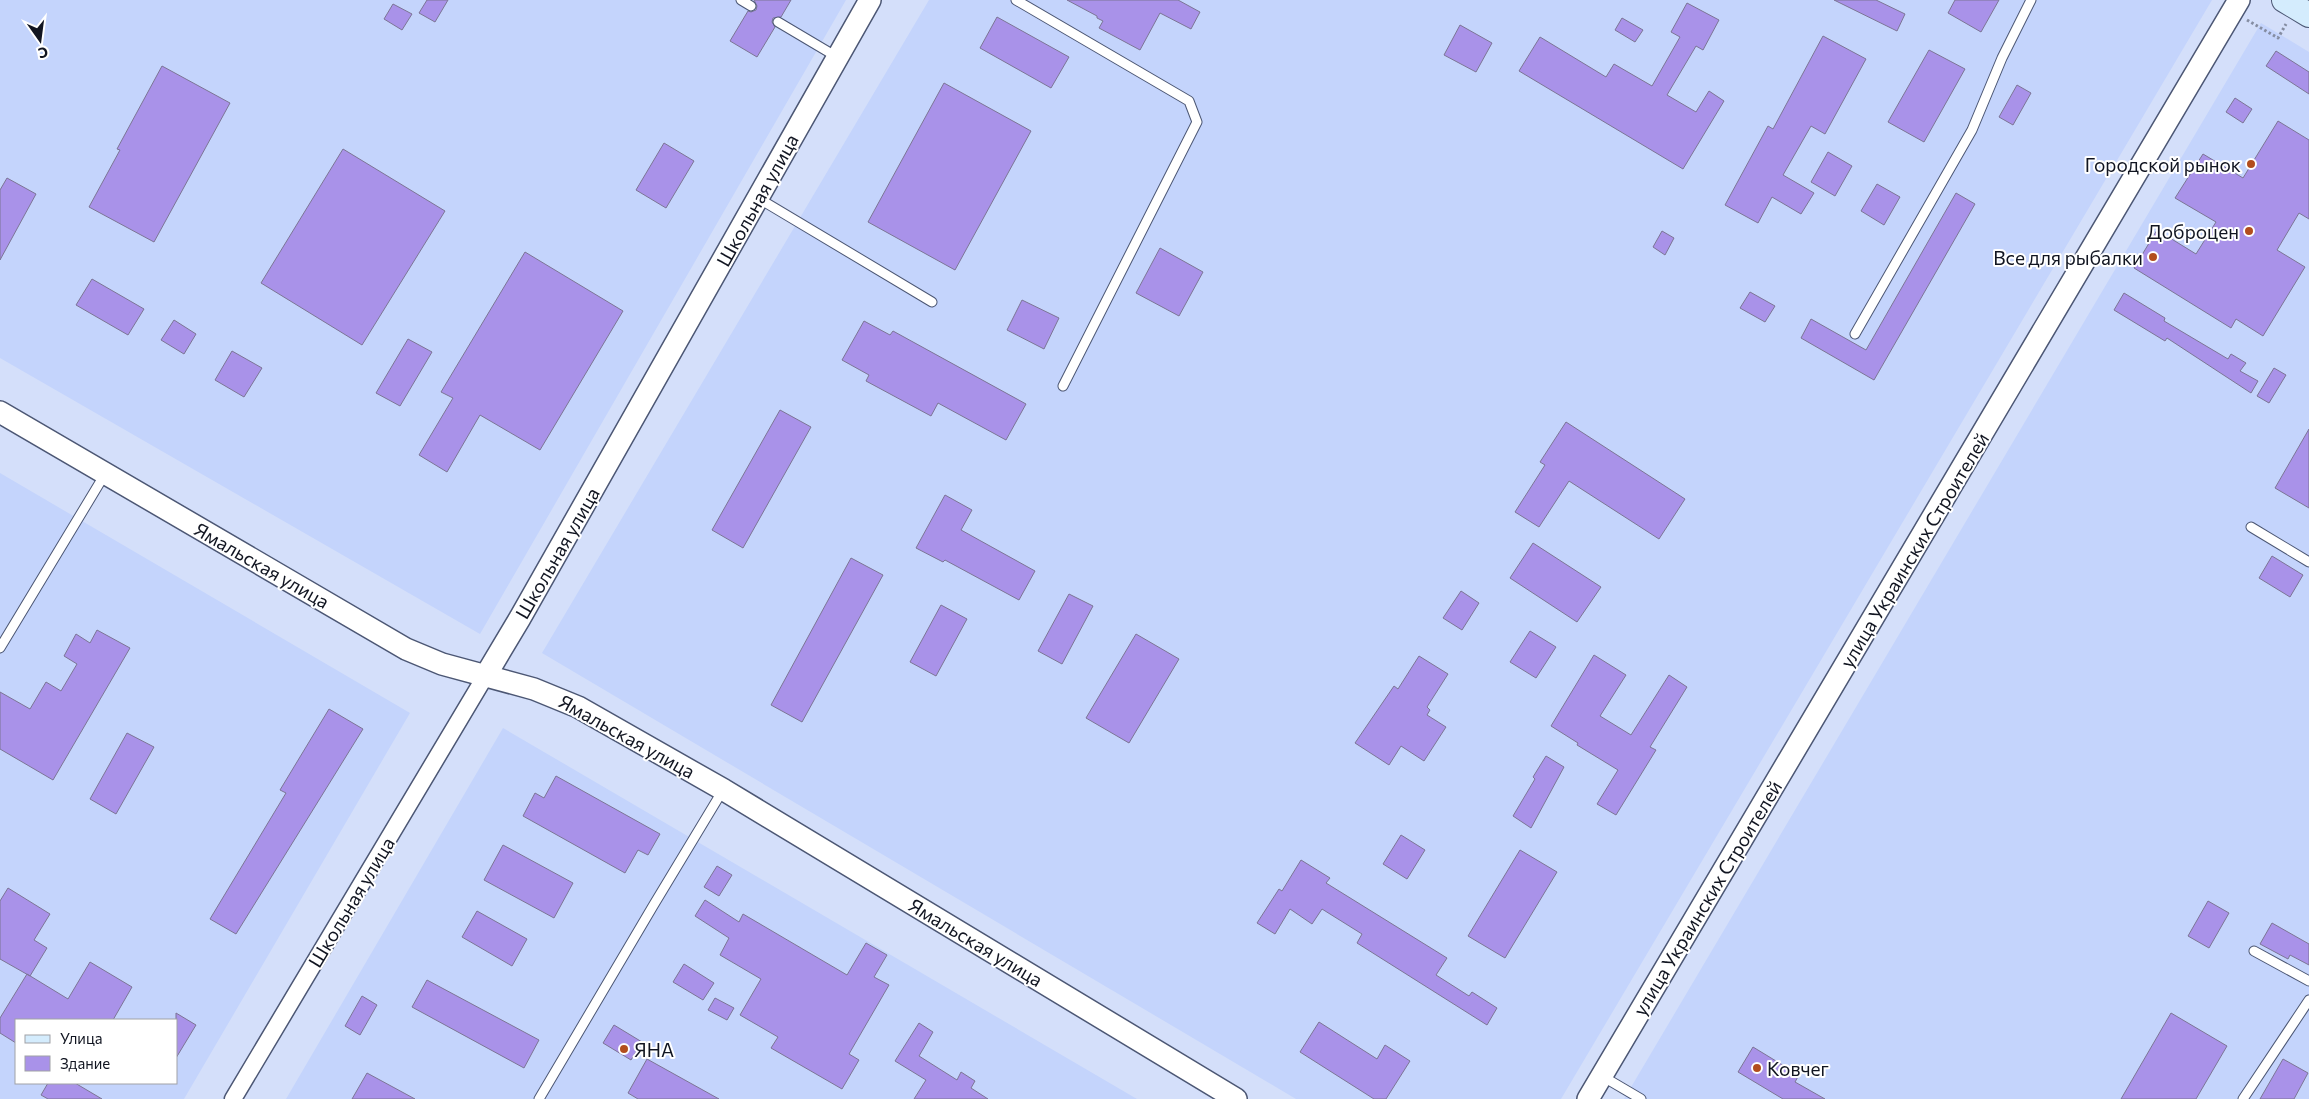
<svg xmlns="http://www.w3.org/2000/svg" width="2309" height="1099" font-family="Commissioner,sans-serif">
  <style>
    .built { fill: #c4d4fc; fill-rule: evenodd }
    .building { fill: #a992e9; stroke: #7c7595 }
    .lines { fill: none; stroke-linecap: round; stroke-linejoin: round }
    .service-casing { stroke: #4c5774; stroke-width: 11 }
    .minor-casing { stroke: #4c5774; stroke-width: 19 }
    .tertiary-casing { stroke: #4c5774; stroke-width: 24 }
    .secondary-casing { stroke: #4c5774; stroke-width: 26 }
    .path { stroke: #858da2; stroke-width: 3; stroke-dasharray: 2.5 2.5; stroke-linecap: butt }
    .service { stroke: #fff; stroke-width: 9 }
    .minor { stroke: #fff; stroke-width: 16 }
    .tertiary { stroke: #fff; stroke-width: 21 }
    .secondary { stroke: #d4ecfd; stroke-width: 24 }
    .poi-dot { fill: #b24d1d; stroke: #fff; stroke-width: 2 }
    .labels { text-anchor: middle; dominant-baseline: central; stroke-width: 4; stroke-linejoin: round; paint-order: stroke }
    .poi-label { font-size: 19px; fill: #111521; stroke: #fff; text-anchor: end }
    .street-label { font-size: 19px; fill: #111521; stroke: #fff }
  </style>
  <rect width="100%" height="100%" fill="#d4dffa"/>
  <path class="built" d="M0 0H846L480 634 0 358Z
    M929 0H2212L1561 1099H1296L542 653Z
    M2261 23 2309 52V1099H1624Z
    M0 473 410 713 184 1099H0ZM16 1020H176V1083H16Z
    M503 728 1137 1099H286Z"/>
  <path class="building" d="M427 0H448L435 22 419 13Z
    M791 0 781 17 773 18 772 22 775 27 757 57 730 41 748 11 751 12 756 10 757 6 754 0Z
    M1067 0H1178L1200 12 1191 29 1160 13 1140 50 1099 28 1103 21 1097 18V16Z
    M1834 0H1876L1905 14 1897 31Z
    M1955 0H1999L1981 32 1948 13Z
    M1687 3 1719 20 1703 50 1696 46 1667 95 1696 112 1709 91 1724 101 1683 169 1519 71 1540 37 1606 77 1614 64 1652 86 1680 37 1671 32Z
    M393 4 412 14 402 30 384 19Z
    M997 17 1069 57 1051 88 980 48Z
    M1622 18 1643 30 1635 42 1615 30Z
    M1460 25 1492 43 1476 72 1444 55Z
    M1823 36 1866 59 1825 134 1811 126 1783 175 1814 193 1801 214 1772 197 1758 223 1725 205 1768 126 1773 129Z
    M1929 50 1965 69 1924 142 1888 122Z
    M2276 51 2309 72V94L2266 66Z
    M162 66 230 103 154 242 89 207 120 150 117 149Z
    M944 83 1031 131 955 270 868 222Z
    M2017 85 2031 93 2013 125 1999 117Z
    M2235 98 2252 109 2243 123 2226 112Z
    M2278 121 2309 140V219L2299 213 2277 250 2305 267 2263 336 2236 319 2231 328 2134 268 2157 230 2196 254 2216 222 2175 198 2203 154 2243 178Z
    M664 143 694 161 666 208 636 190Z
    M343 149 445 211 362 345 261 283Z
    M1828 152 1852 166 1835 196 1811 182Z
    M7 178 36 194 0 260V190Z
    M1877 184 1900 197 1884 225 1861 211Z
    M1956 193 1975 204 1874 380 1801 338 1811 319 1866 350Z
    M1662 231 1674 238 1665 255 1653 247Z
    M1160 248 1203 272 1179 316 1136 293Z
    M525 252 623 311 540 450 480 415 447 472 419 455 453 398 441 392Z
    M92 279 144 309 128 335 76 305Z
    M1750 292 1775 306 1765 322 1740 308Z
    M2124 293 2165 318 2164 321 2228 359 2231 354 2246 363 2240 371 2258 381 2251 393 2167 338 2165 341 2114 310Z
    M1022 300 1059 318 1044 349 1007 330Z
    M174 320 196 334 184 354 161 340Z
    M864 321 890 335 893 331 1026 404 1006 440 938 403 931 416 866 381 869 375 842 360Z
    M408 339 432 352 400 406 376 393Z
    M232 351 262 368 244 397 215 380Z
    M2274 368 2286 375 2269 403 2257 396Z
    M780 410 811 427 743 548 712 530Z
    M1566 422 1685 499 1659 539 1569 481 1539 527 1515 512 1545 465 1540 462Z
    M2309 429V508L2275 488Z
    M945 495 972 510 961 530 1035 571 1019 600 945 560 943 562 916 548Z
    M1533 543 1601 587 1577 622 1510 578Z
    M2272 556 2303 575 2290 597 2259 578Z
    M851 558 883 575 802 722 771 705Z
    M1461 591 1479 603 1462 630 1443 618Z
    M1069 594 1093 606 1062 664 1038 651Z
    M941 605 967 619 936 676 910 662Z
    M97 630 130 648 53 780 0 749V692L30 709 46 682 61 691 77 664 64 656 76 634 90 643Z
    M1530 631 1556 647 1536 678 1510 662Z
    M1136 634 1179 659 1129 743 1086 718Z
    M1594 655 1626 675 1600 716 1631 735 1669 675 1687 687 1650 747 1656 750 1616 815 1597 804 1618 770 1577 745 1578 743 1551 726Z
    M1419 656 1448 674 1427 707 1430 710 1427 715 1446 727 1424 761 1401 746 1389 765 1355 743 1394 686 1398 689Z
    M329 709 363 729 236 934 210 919 286 793 280 790Z
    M127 733 154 747 116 814 90 799Z
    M1546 756 1564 767 1531 828 1513 816 1535 779 1533 777Z
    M556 776 660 834 648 855 638 850 625 873 523 816 535 793 544 798Z
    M1401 835 1425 850 1407 879 1383 864Z
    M503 845 573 883 554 918 484 880Z
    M1520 850 1557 872 1505 958 1468 936Z
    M1301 860 1330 878 1326 883 1447 958 1436 975 1469 996 1472 992 1497 1008 1487 1025 1357 943 1362 934 1322 909 1312 924 1290 909 1275 934 1257 923 1279 889 1282 891Z
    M717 866 732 875 719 896 704 887Z
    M8 888 50 914 34 940 47 948 30 976 0 959V901Z
    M705 900 739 922 743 914 847 975 866 943 887 955 874 977 889 985 849 1054 859 1060 842 1089 771 1048 778 1037 740 1015 761 979 720 955 729 938 695 916Z
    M2208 901 2229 913 2209 948 2188 936Z
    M477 911 527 939 512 966 462 937Z
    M2272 923 2309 944V965L2290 955 2288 959 2260 944Z
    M90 962 132 987 113 1020H16V1043L0 1033V1018L27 974 68 999Z
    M684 964 714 983 703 1000 673 982Z
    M427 980 539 1040 524 1068 412 1007Z
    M362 996 377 1005 360 1035 345 1026Z
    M715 998 734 1008 727 1020 708 1010Z
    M176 1013 196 1025 176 1058Z
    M2171 1013 2227 1046 2196 1099H2121Z
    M1319 1022 1377 1059 1385 1045 1410 1061 1386 1099H1374L1300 1052Z
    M919 1023 933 1032 919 1056 957 1080 961 1072 975 1081 971 1088 988 1099H914L926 1080 895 1061Z
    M614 1025 642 1042 631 1060 603 1043Z
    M1753 1047 1799 1075 1795 1082 1825 1099H1783L1738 1072Z
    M647 1059 719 1099H638L628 1093Z
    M2283 1059 2308 1073 2294 1099H2260Z
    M367 1073 415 1099H352Z
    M48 1083H75L102 1099H48L41 1095Z"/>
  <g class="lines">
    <g class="service-casing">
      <path id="service" d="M741 0 751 6
        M1016 0 1189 101 1197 122 1063 386
        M778 22 837 57
        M758 198 932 302
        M1855 334 1972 130 2002 58 2031 0
        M2251 527 2309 562
        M0 648 105 474
        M2254 951 2309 981
        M1607 1079 1641 1099
        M539 1099 653 906 723 790
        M2243 1099 2309 1000"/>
    </g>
    <g class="minor-casing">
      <path id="minor" d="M233 1099 486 675"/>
    </g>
    <g class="tertiary-casing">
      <path id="tertiary" d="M0 412 406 649 442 664 534 689 578 707 724 790 1236 1099
        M486 675 520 618 870 0
        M1588 1099 2239 0"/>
    </g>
    <g class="secondary-casing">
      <path id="secondary" d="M2284 0 2309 15"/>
    </g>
    <path class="path" d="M2247 20 2278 38 2286 24"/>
    <use href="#service" class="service"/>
    <use href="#minor" class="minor"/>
    <use href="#tertiary" class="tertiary"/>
    <use href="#secondary" class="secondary"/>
  </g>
  <g class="poi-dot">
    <circle cx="2251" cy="164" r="5"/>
    <circle cx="2249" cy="231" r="5"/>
    <circle cx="2153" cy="257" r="5"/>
    <circle cx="624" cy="1049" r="5"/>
    <circle cx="1757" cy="1068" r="5"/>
  </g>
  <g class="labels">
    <g class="poi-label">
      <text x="2241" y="164">Городской рынок</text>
      <text x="2239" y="231">Доброцен</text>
      <text x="2143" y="257">Все для рыбалки</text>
      <text x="634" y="1049" text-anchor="start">ЯНА</text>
      <text x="1767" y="1068" text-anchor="start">Ковчег</text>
    </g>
    <g class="street-label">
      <text transform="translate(757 200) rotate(-61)">Школьная улица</text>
      <text transform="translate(1914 550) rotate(-59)">улица Украинских Строителей</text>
      <text transform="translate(557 553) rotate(-60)">Школьная улица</text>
      <text transform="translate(262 565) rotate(30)">Ямальская улица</text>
      <text transform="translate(627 736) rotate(29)">Ямальская улица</text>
      <text transform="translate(1707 898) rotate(-59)">улица Украинских Строителей</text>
      <text transform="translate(351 902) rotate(-59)">Школьная улица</text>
      <text transform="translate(976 942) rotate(31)">Ямальская улица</text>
    </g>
  </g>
  <rect x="15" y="1019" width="162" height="65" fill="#ffffff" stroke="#a0a1a6"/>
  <rect x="25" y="1035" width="25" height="8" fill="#d4ecfd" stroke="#a0a1a6"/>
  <text x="60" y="1044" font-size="15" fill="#111521">Улица</text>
  <rect x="25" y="1056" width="25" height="15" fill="#a992e9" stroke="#a0a1a6"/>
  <text x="60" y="1069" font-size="15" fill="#111521">Здание</text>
  <g transform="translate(40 40) rotate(166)" stroke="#ffffff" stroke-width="4" paint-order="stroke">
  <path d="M0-4L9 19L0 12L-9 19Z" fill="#111521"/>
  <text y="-8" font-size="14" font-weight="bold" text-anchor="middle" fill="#111521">С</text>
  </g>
</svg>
